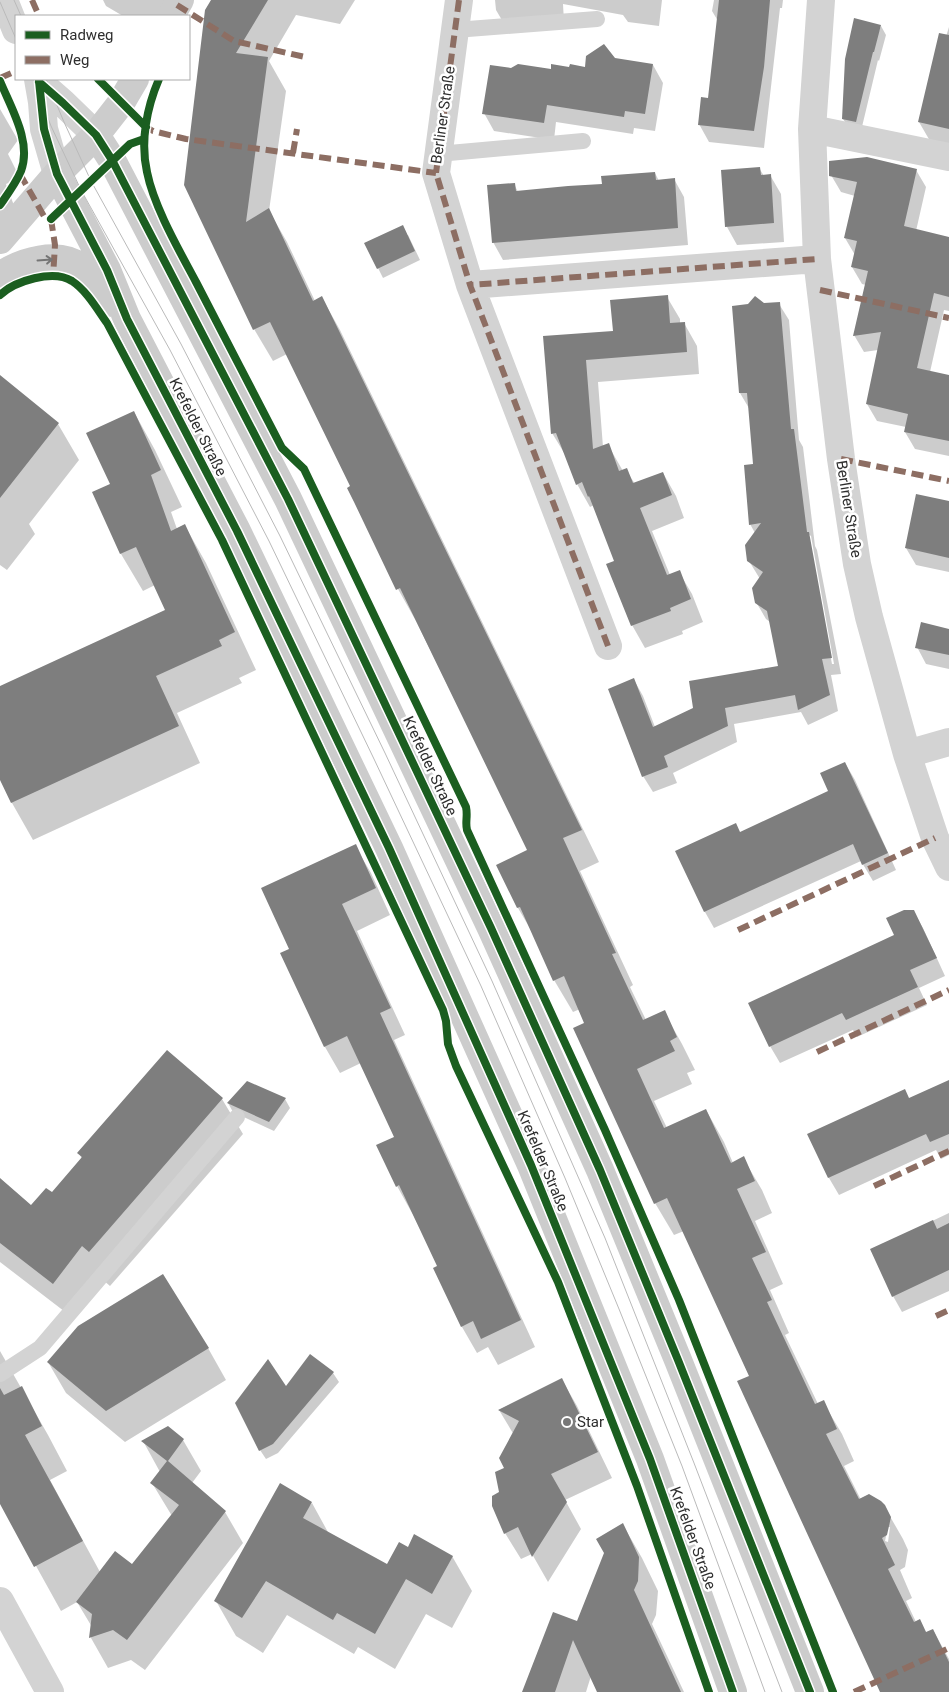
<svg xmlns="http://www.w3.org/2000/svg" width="949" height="1692" font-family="Roboto,sans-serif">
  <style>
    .shadow { fill: #0003; fill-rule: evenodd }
    .building { fill: #7e7e7e }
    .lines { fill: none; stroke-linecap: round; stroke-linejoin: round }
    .service { stroke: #d3d3d3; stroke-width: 16 }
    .minor { stroke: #d3d3d3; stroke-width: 28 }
    .secondary { stroke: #ccc; stroke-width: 28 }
    .tram { stroke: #bababa; stroke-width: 1 }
    .quiet { stroke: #8d6e63; stroke-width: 6; stroke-dasharray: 12 6; stroke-linecap: butt }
    .cycleway-casing { stroke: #fff; stroke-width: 11 }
    .cycleway { stroke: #1b5e20; stroke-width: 8 }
    .oneway { stroke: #757575 }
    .poi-dot { fill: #777; stroke: #fff; stroke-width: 2 }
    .labels { text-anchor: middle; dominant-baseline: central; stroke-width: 5; stroke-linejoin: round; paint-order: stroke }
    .street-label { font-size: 15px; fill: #2e2e2e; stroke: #fff }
    .poi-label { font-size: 15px; fill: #2e2e2e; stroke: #fff; text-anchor: start }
  </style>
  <rect width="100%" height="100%" fill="#fff"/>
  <path class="shadow" d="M103 0H179L169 16H123L106 6Z
    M213 0H355L340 24 296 15 269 61 286 91 269 211 287 242 315 301 322 298 340 330 599 862 580 871 633 985 630 987 646 1020 664 1012 682 1044 695 1070 687 1073 692 1084 654 1101 667 1128 706 1110 724 1142 733 1163 743 1158 762 1190 772 1213 755 1221 783 1284 770 1290 789 1333 785 1335 818 1404 823 1402 842 1434 854 1461 844 1466 861 1500 884 1506 903 1539 908 1550 905 1567 900 1570 912 1598 906 1601 916 1622 927 1633 933 1630 949 1659V1692H882L750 1377 684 1231 674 1235 655 1203 580 1009 573 1012 554 980 535 937 518 908 529 851 416 621 398 589 352 486 287 354 273 361 254 329ZM888 1527H890L888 1542 885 1541Z
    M495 0H662L659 26 628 22 623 15 563 4 564 22 506 27 496 10Z
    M714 0H783L782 8H780L764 148 709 142 699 124 709 100 718 21 712 11Z
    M881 26 886 35 879 61 878 60 861 131 849 128 843 119Z
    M949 27V145L930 141 919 122Z
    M614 59 653 65 663 83 655 131 634 128 633 134 556 122 554 140 494 131 484 113 512 69 552 70 586 68Z
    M0 109 18 140 8 154 20 178 6 184 16 211 0 234Z
    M759 168 764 176 770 175 781 194 784 242 737 245 727 227Z
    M916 170 926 187 916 231 949 239V311L944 310 930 372 949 376V456L915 449 905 432 906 427 877 421 867 404 878 350 864 352 854 335 866 285 862 284 852 267 855 255 845 238 855 196 841 192 831 175Z
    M655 173 659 181 674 179 684 197 688 245 503 260 493 242 514 184 518 192 604 185Z
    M408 235 420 260 383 278 366 244Z
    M667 297 680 319V324L684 323 697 346 699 374 598 382 603 447 608 445 623 471 626 470 635 484 663 473 676 496 684 518 652 531 670 575 679 572 692 594 703 622 682 631 683 634 645 648 632 625 616 562 594 505 590 507 577 484 566 456 552 433 544 338 614 332Z
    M779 304 789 320 799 440 803 447 815 546 817 550 841 674 831 675 838 711 808 725 801 712 734 724 737 742 673 773 677 783 653 792 643 776 634 680 643 696 655 727 779 667 770 622 766 619 756 602 760 579 749 561 755 533 750 524 755 465 750 410 740 393ZM807 533 811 536 834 664H832Z
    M0 377 58 424 79 460 29 524 35 534 7 570 0 565Z
    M134 412 155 450 182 507 171 512 177 529 185 526 206 563 256 670 239 678 242 683 177 713 200 763 33 840 12 803 0 778V687L167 610 155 585 143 591 121 554 93 493 111 484Z
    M949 502V572L916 565 906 548Z
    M949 630V669L926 664 917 647Z
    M845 763 855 780 896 870 873 881 861 861 714 928 705 912 677 852 740 833 830 791Z
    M355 846 371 873 390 915 357 931 405 1035 394 1040 535 1347 498 1365 488 1347 477 1353 462 1327 434 1268 439 1266 412 1213 397 1186 378 1145 395 1138 361 1063 340 1073 325 1047 282 954 291 950Z
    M913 911 923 928 945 976 919 988 927 1005 857 1037 853 1030 780 1063 770 1046 895 936Z
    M167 1051 222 1099 243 1134 110 1286 103 1280 73 1318 0 1262V1179L31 1207 52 1193 82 1159 79 1153Z
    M949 1081V1155L941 1159 936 1150 839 1195 829 1178 809 1135 910 1099Z
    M285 1099 290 1108 274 1131 233 1112 228 1103Z
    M949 1213V1291L902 1312 893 1296 871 1250Z
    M208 1348 226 1380 125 1442 66 1393 48 1362Z
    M0 1351 48 1435 67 1471 50 1480 100 1572 132 1566 172 1516 152 1483 160 1472 143 1441 183 1440 201 1471 192 1483 225 1512 243 1543 145 1670 131 1660 108 1668 91 1638 92 1627 77 1602 61 1611 0 1501Z
    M311 1356 333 1373 339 1382 278 1453 266 1459 260 1450 286 1388Z
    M562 1380 577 1406 612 1478 565 1500 581 1529 548 1582 532 1554 521 1559 505 1533 501 1493 514 1435 499 1410Z
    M312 1503 329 1534 387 1565 408 1549 452 1556 472 1591 452 1628 426 1614 395 1669 358 1647 354 1654 287 1615 263 1653 236 1636 216 1601Z
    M623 1525 642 1558 658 1591 656 1615 652 1624 684 1692H599L591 1676 586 1692H524L577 1623Z"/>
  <path class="building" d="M211 0H268L236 53 268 57 246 222 269 208 313 301 322 296 582 830 563 838 616 953 612 954 643 1020 665 1010 677 1037 670 1041 675 1051 637 1069 664 1128 706 1109 731 1163 744 1156 755 1181 737 1189 766 1252 752 1258 772 1300 767 1302 815 1404 824 1400 837 1429 826 1434 859 1499 869 1494 881 1501 885 1505 891 1517 887 1535 882 1538 895 1565 888 1569 914 1622 920 1619 926 1632 933 1629 949 1662V1692H880L737 1381 749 1376 667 1198 654 1204 573 1028 584 1023 564 976 553 981 520 907 517 908 496 865 527 850 400 588 396 590 354 502 347 488 350 486 270 322 253 330 184 185 205 10Z
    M719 0H770L764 67 754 131 698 125 701 97 708 98Z
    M854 18 881 25 874 52H873L856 122 842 119 845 59Z
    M939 33 949 35V129L918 122Z
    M604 44 615 58 653 64 645 114 625 111 624 117 547 105 544 123 482 114 490 65 511 68 518 64 551 69V64L569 67 570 64 585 67 586 56Z
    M867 157 917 169 904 226 949 237V297L934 293 917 368 949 375V441L904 432 908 414 866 404 881 332 853 336 868 271 851 267 857 241 844 238 857 182 829 176V161Z
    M760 167 761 175 771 174 774 223 725 227 721 170Z
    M655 172 656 180 675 178 678 228 492 243 487 185 515 183 516 191 568 186 602 184 601 176Z
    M403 225 415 251 377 269 364 243Z
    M668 295 670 323 685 322 687 352 586 360 593 449 609 443 619 471 627 468 633 483 663 472 672 495 640 508 667 575 680 570 691 599 670 608 671 611 631 626 606 564 614 561 589 496 588 497 582 482 576 485 556 433 551 434 543 336 613 331 610 300Z
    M755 296 764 303 780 302 791 429H794L807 532H809L832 658 822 659 830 695 798 710 795 695 725 708 728 726 664 756 668 767 642 777 608 689 634 678 653 727 693 708 689 681 778 666 767 611 755 603 752 588 763 572 747 561 745 545 761 523 749 525 744 465 753 464 747 393H739L732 306 748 304Z
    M0 375 59 423 0 498Z
    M134 411 161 470 151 475 171 531 185 524 235 632 219 640 222 646 156 676 179 726 11 803 0 780V686L165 610 136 547 120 554 92 492 110 484 86 433Z
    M916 494 949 501V558L905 548Z
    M921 622 949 629V655L915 648Z
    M845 762 888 853 862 865 853 844 704 912 675 851 736 823 740 832 828 791 820 773Z
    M356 844 376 888 342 904 391 1008 380 1013 521 1320 481 1339 473 1321 461 1327 433 1268 437 1266 399 1185 396 1187 376 1145 394 1137 347 1036 324 1047 280 953 289 949 261 888Z
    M904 910H914L937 958 910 970 918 987 846 1020 842 1013 769 1047 748 1003 894 935 886 918Z
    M167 1050 223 1098 89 1252 82 1246 53 1284 0 1243V1178L31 1205 46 1188 52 1192 82 1157 77 1153Z
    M949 1080V1134L930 1142 926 1134 828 1178 807 1134 905 1089 909 1098Z
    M247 1081 286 1098 269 1122 227 1103Z
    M933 1220 937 1229 949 1223V1270L892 1297 870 1249Z
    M163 1274 209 1348 106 1411 47 1362 78 1326Z
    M310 1354 334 1372 273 1444 259 1451 235 1403 268 1359 286 1386Z
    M562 1378 598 1452 551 1474 567 1502 532 1557 518 1527 504 1534 492 1506V1496L499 1492 495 1472 504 1468 499 1458 519 1421 498 1410Z
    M22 1386 42 1426 25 1435 83 1541 34 1567 0 1504V1388L4 1395Z
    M168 1426 184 1439 168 1461 226 1511 127 1640 113 1630 89 1638 92 1614 76 1602 115 1551 132 1564 179 1505 150 1483 167 1461 141 1441Z
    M280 1483 312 1502 303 1518 387 1564 399 1542 408 1547 414 1534 453 1556 432 1594 406 1579 375 1634 337 1613 333 1620 266 1581 242 1618 214 1601Z
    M623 1523 639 1557 638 1581 634 1590 681 1692H597L573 1640 555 1692H522L553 1612 577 1621 604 1553 596 1539Z"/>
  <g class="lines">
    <path class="service" d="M455 30 597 19
      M438 154 583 141
      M0 1374 40 1348 237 1117"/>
    <path class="minor" d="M4 0 16 30
      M459 0 436 173 470 285
      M821 0 812 129 817 259 841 459 857 564 869 617 907 754 935 838 949 867
      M38 79 42 102 44 129 57 174
      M39 82 63 103 96 135
      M812 129 949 157
      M608 646 470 285 817 259
      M907 754 949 742
      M0 1601 50 1692"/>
    <path class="secondary" d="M171 16 180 0
      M96 135 112 160 288 499 491 928 600 1170 678 1360 810 1692
      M57 174 107 270 127 319 237 531 389 848 531 1165 650 1459 733 1692
      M0 240 57 174 96 135 121 103 135 79
      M0 276C21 261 58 250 81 267 93 276 103 292 113 303"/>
    <path class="tram" d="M14 0 21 16
      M0 2 16 39
      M33 79 51 126 81 190 170 350 269 541 374 759 481 986 565 1178 619 1309 682 1466 765 1692
      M46 79 64 122 91 181 181 344 280 536 385 753 492 981 605 1238 694 1463 782 1692"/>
    <path class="quiet" d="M32 0 39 16
      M459 0 436 173 470 285
      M177 5 234 41 305 57
      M0 78 16 71
      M143 125 153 131 186 139 436 173
      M293 153 297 129
      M20 174 45 218 51 219
      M51 219 55 245 53 277
      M820 290 949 318
      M841 459 949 481
      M608 646 470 285 817 259
      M738 930 935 838
      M817 1052 949 990
      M874 1186 949 1151
      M936 1316 949 1310
      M854 1692 949 1648"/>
    <g class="cycleway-casing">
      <path id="cycleway" d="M98 79 146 127
        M159 79C147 107 140 141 147 172 154 207 179 250 196 282 225 337 253 393 282 448L304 469 466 807C468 816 465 822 467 830L605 1130 679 1300 833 1692
        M0 81C11 108 32 142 21 171 16 183 7 195 0 205
        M39 81 44 129 57 174 107 270 127 319 237 531 389 848 531 1165 650 1459 733 1692
        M39 82 63 103 96 135 112 160 288 499 491 928 600 1170 678 1360 810 1692
        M51 219 130 144 144 139
        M0 295C15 281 53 269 72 281 87 291 97 309 107 323L222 540 443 1010 446 1021 448 1044 456 1066 558 1282 637 1486 709 1692"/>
    </g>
    <use href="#cycleway" class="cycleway"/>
  </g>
  <defs><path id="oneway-shaft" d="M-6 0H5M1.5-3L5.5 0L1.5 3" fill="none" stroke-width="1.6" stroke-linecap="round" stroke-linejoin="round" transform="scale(1.25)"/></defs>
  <use class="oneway" href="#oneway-shaft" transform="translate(45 260) rotate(-4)"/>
  <circle class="poi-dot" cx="567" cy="1422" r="5"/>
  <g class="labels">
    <g class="street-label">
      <text transform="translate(443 115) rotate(-82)">Berliner Straße</text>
      <text transform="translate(198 427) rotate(63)">Krefelder Straße</text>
      <text transform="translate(849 509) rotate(81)">Berliner Straße</text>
      <text transform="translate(430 766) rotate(65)">Krefelder Straße</text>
      <text transform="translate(543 1161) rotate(67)">Krefelder Straße</text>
      <text transform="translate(693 1538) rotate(70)">Krefelder Straße</text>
    </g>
    <g class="poi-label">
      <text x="577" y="1422">Star</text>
    </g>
  </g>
  <rect x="15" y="15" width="175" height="65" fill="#ffffff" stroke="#ababab"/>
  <rect x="25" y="31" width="25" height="8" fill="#1b5e20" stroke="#ababab"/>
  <text x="60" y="40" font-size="15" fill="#2e2e2e">Radweg</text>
  <rect x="25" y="56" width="25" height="8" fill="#8d6e63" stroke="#ababab"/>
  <text x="60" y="65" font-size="15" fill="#2e2e2e">Weg</text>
</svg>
